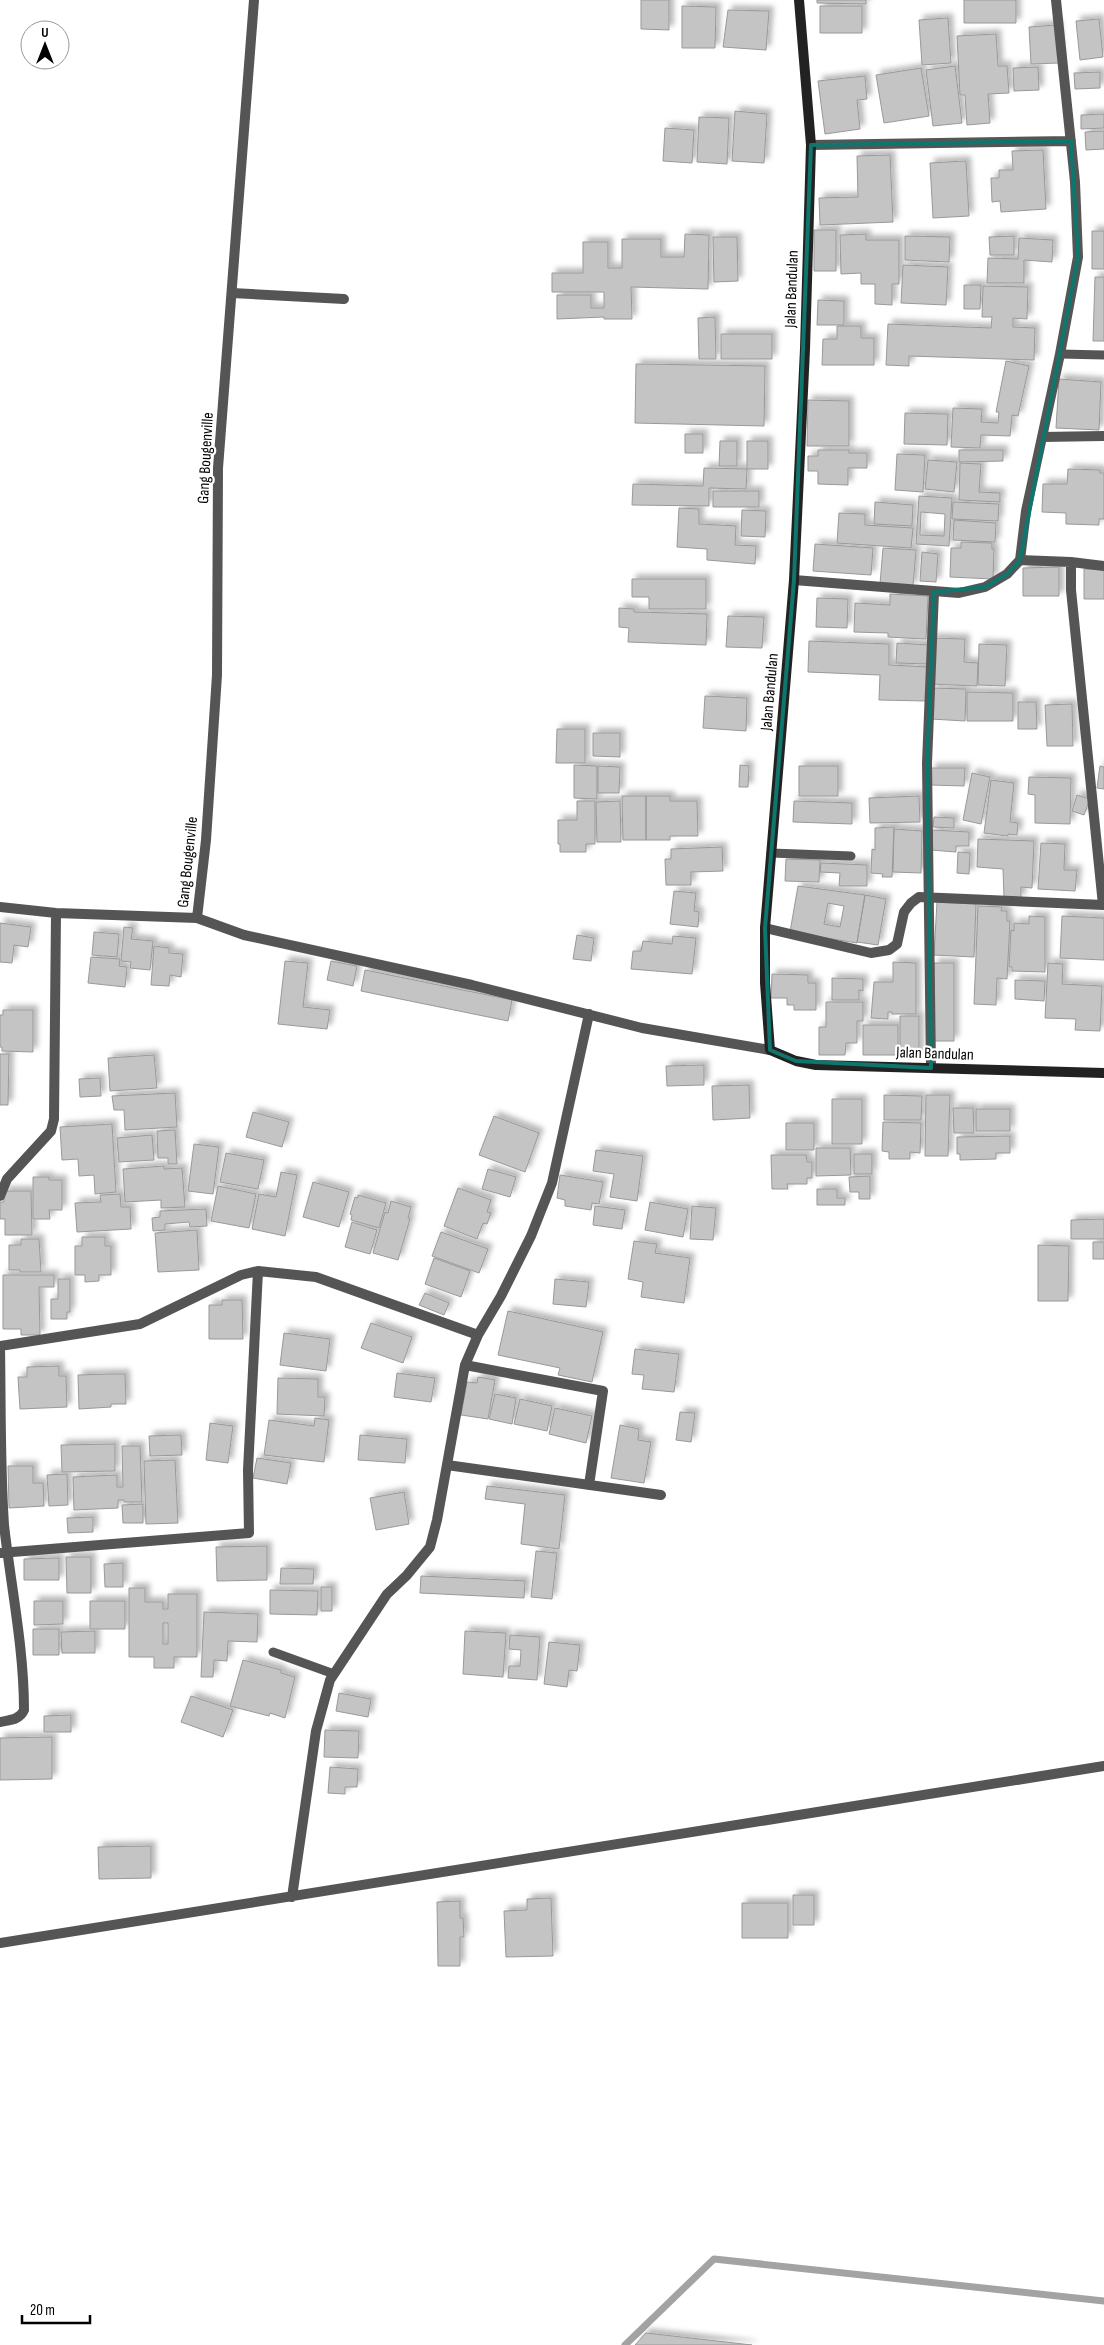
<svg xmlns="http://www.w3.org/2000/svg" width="1104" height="2345" font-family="'Sofia Sans Condensed',sans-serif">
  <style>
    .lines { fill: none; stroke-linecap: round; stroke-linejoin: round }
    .stream { stroke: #a3a3a3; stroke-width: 7 }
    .building { fill: #c4c4c4; stroke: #999; fill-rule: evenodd; filter: url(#shadow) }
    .lane { stroke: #555; stroke-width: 9 }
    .street { stroke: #555; stroke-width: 10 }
    .secondary { stroke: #222; stroke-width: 10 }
    .marked { fill: none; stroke: #0f766e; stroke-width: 4; stroke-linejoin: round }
    .labels { text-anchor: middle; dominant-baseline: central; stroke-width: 4.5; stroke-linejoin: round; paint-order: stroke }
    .street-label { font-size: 16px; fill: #000; stroke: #fff }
  </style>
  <defs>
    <filter id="shadow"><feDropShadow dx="4.5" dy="-4.5" stdDeviation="2.5" flood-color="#0004"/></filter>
  </defs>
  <rect width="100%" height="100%" fill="#fff"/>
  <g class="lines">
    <path class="stream" d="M625 2345 714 2259 1104 2301"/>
  </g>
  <path class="building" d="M641 0H669V30L641 29Z
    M817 0H866V4L817 3Z
    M964 0H1016V23H964Z
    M682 6 716 7 715 48H682Z
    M820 6H862V33H820Z
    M728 10 769 11 766 50 723 47Z
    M948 18 951 63 922 65 919 20Z
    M1099 19 1103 57 1080 60 1076 21Z
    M1057 25 1059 63 1031 64 1029 27Z
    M996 34 998 66H1007L1009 93 988 94 990 123 967 125 965 95H960L957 36Z
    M955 66 962 123 933 126 926 70Z
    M1038 67 1039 90 1014 91 1013 68Z
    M921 68 929 116 884 123 876 75Z
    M1100 72V88L1075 89 1074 73Z
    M865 76 867 99 857 100 860 129 825 134 818 81Z
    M735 111 767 114 764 163 732 161Z
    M1104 114V128L1081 129V115Z
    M699 117 729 118 727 164 697 162Z
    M665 128 694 130 692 163 663 161Z
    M1104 131V149L1086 150 1085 132Z
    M1043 150 1046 209 1001 212 1000 201 992 202 991 178H999V170H1013L1012 151Z
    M890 155 893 222 820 225 819 198 858 197 857 156Z
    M966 161 969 216 933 218 930 163Z
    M814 230H836V271H814Z
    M1092 231H1104V269H1092Z
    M685 234 709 235 708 289 631 287 632 319H604V317L557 319V295H591V308H604V292H552V273H583V242H608V268H622V239H661V257H684Z
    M866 234V240H899V284H892V305L875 304V284H861V273L841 274 840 235Z
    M905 236 950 237 949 262 905 260Z
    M1014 236V255H990L989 237Z
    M713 237H737L738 281 714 282Z
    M1019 238 1053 240 1052 262 1024 260V283H987L988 258 1018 259Z
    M903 265 948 267 946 305 901 303Z
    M1095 277H1104V341H1093Z
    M964 285H981L980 309H964Z
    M983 286 1028 287 1027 319 1013 318V327L1035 328 1034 360 909 356V366L886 365 888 324 991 328 992 317H982Z
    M818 300 844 301V325H817Z
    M715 317 716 359H699L698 318Z
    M837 326H861V338H874V365H822L823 339H837Z
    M721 334H772V359H721Z
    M1006 361 1029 366 1018 416 1012 415 1010 436 981 435 980 448 951 447 953 408 982 409 981 422 998 423 999 412H996Z
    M636 364 765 366 764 426 635 423Z
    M1059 379 1101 382 1099 430 1056 428Z
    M808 400 849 401V446H807Z
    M905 413 948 414 947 445 904 444Z
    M685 434H703V453H685Z
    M720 441H737V466H719Z
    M747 441H768V469H747Z
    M818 450H849V453H867V468H848V485L818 484V471H808V456H818Z
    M959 450H1003V461L959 462Z
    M897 454 925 455 923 492 895 490Z
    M928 460 957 462 954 492 925 489Z
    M960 463 981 464 979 492 1000 493V502L959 500Z
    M704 468 747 469 746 489 709 488V506L632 505 633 484 703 486Z
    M1068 469 1100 470V473H1104V519H1099V525L1066 524V513L1042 512 1043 484H1067Z
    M713 491H759V507H713Z
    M919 496 952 498 949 546 916 544ZM921 512 945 514 944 536 920 535Z
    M875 502 913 505 912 526 874 524Z
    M953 502 999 504 998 521 952 519Z
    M679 508 699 509V524L736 526 735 545 756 546 755 564 707 560V549L677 547Z
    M742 510 766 511 765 537 741 536Z
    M839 513 865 514V525L913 528 911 548 837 543Z
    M954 520 996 523 995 542 953 540Z
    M961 542 992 543V549H994L993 579 950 577 951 548H961Z
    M815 544 873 548 871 575 813 571Z
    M883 548 916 550 913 586 880 584Z
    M922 552 938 554 936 582 920 581Z
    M1059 567V596H1023V568Z
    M1084 569H1104V599H1084Z
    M632 579H706V609H649V597H632Z
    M890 594 928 596 926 639 888 637V633L854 632 855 603 890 605Z
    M817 598 848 599 847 628 816 627Z
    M619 608 634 609V612L707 614 706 645 628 642 629 628 619 627Z
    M728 616 764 617 762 648 726 647Z
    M932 638 965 639 964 662 978 663 977 686 931 684Z
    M809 641 889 644V665L928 667 927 701 879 700 880 675 808 672Z
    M897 643 929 645V664L896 663Z
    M979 644 1007 645 1005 686 978 685Z
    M932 688 966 689 965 721 931 719Z
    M967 692 1013 693V721H967Z
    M705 696 747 698 746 731 703 728Z
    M1018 702H1036L1037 729H1018Z
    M1072 704 1073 746H1047L1045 705Z
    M557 729H585V763H556Z
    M593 733H620V757L593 756Z
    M574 765 597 766V799L574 798Z
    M740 765 749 766 748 787H739Z
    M598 766 620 767 619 793H598Z
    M799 766H838V796H799Z
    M1100 766 1104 767V789L1097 788Z
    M931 768H965L964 786 931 785Z
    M972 773 990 777 981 824 963 820Z
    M1029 777 1071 778 1070 824 1035 823V795L1028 794Z
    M991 780 1014 783 1010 822 1018 823 1017 835 1008 834V836L984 833Z
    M1077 795 1090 799 1084 815 1072 811Z
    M622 796H646V840H623Z
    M646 796H670V801H697L698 836H670V840H646Z
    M919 796 920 822 870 823 869 798Z
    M577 801H595V844H586V852H560V844H558V820H577Z
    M620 801 621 842H597L596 802Z
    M794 801 852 803V824L793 822Z
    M934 817 954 818V828L933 827Z
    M894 827 892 877H882L883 874 871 873 872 849 875 850V828Z
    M894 829 922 831 921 873 893 872Z
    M932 830 969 832V846H956V852L931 850Z
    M978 839 1034 841 1032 888 1021 887V899L1004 898 1003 869 977 867Z
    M1041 843 1065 844 1064 870H1077L1075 891 1038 889Z
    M722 847 723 871 691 872V885H666L665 859H671V849Z
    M958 852 970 853 969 874 957 873Z
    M786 859 820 860 819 882 785 881Z
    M821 863 867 865V886H839L840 873 820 872Z
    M798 886 865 895 857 943 790 932ZM828 903 844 906 840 927 824 924Z
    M674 891 696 893 694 911 699 912 698 927 670 924Z
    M865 895 886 899 878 945 857 942Z
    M937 902 976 904 974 957 934 955Z
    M978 906 1002 907 1001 911H1007V921H1010L1007 979 997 978 996 1005 974 1004Z
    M1029 916 1045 917V972L1012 971V967H1009L1011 930 1014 931V923L1029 924Z
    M1062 916 1104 918V960L1060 958Z
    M0 923 31 927 28 947 14 945 12 963 0 962Z
    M124 927 133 928 131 939 153 941 150 970 130 968 131 962 121 961Z
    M94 932 119 934 117 957 92 955Z
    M577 935 594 938 591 961 573 959Z
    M673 936 696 938 692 974 631 969 633 951H641L643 941 672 944Z
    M154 946 169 948V953L183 954 181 977 170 975 169 986 151 985Z
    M91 957 120 959 119 966 127 967 125 987 88 983Z
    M285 961 308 963 303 1007 330 1010 327 1029 278 1024Z
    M331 961 357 966 353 986 327 980Z
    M893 962 916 963V1014H892V1012H888V1019L871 1018 874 982H893Z
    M934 963H954V1041H934Z
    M1048 963 1063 964 1062 984 1102 986 1100 1031 1075 1030 1076 1019 1045 1018Z
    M365 970 512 1000 508 1021 361 991Z
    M772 974 808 975V983H816V1010H794V1005H787V998H771Z
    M832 978 863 979V991L859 990V1000H832Z
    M1015 980 1045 981 1044 1001 1015 999Z
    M826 1002H863V1021H857V1043H846L845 1055H819V1027H826Z
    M3 1010H33V1052L2 1051V1047H0V1015H3Z
    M900 1016H919V1057H900Z
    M863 1025H898V1055H863Z
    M0 1054H9L8 1105H0Z
    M154 1055 157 1088 110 1091 108 1058Z
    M704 1065V1085L667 1086 666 1066Z
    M100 1078 101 1096 80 1097 79 1079Z
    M749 1085 750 1118 713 1120 712 1086Z
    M175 1093 177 1127 125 1130 124 1110H114L112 1096Z
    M884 1095 922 1096 921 1120H884Z
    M926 1095H950L948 1156H925Z
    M832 1099H862V1144H832Z
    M953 1108H973L974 1133H954Z
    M976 1109H1010V1131H976Z
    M253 1112 289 1122 282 1147 246 1137Z
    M494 1116 539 1133 525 1172 479 1155Z
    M883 1122 921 1123 920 1153 910 1152V1159H889V1152L882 1151Z
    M786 1123H814V1150H786Z
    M112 1124 116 1192 95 1194 94 1175 79 1176 78 1159 62 1160 60 1127Z
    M175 1130 177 1164H168V1158H158L157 1131Z
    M152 1135 154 1160 119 1162 117 1138Z
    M1010 1136V1153H996V1159L960 1160V1154H957V1137Z
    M194 1144 219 1147 213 1194 188 1191Z
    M816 1148H850L851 1175 816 1176Z
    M596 1150 643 1156 637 1201 610 1197 614 1174 593 1171Z
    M226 1153 264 1160 258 1189 220 1182Z
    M854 1154H872V1174H854Z
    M771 1155H806L807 1162H812V1178H807V1184H787L788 1189H772Z
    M164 1166V1169L182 1168 185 1207 161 1208V1200L125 1202 123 1169Z
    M488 1169 516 1177 510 1197 482 1189Z
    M281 1172 297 1175 285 1236 252 1229 259 1194 276 1197Z
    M560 1175 603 1182 599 1204 592 1203 591 1210 565 1206V1200L557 1198Z
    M870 1176V1199H859V1192H850L849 1177Z
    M33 1177H49V1180H62V1210H49L50 1219H33Z
    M313 1182 349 1192 339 1227 303 1217Z
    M218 1186 256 1194 249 1228 211 1221Z
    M458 1188 491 1200 487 1212 491 1213 487 1224 483 1223 477 1239 444 1226Z
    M817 1189H837V1198H845V1205H817Z
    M4 1191H31L32 1235H5V1219H0V1202H4Z
    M120 1194 121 1207H130L131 1229 77 1232 75 1203 101 1202 100 1195Z
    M358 1195 386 1203 379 1228 351 1220 352 1215 350 1214 355 1197 358 1198Z
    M391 1201 411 1207 408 1218 410 1219 398 1260 373 1253 385 1212 388 1213Z
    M650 1202 688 1209 683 1237 645 1230Z
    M595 1206 625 1210 622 1229 593 1225Z
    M692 1206 716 1208 713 1240 690 1239Z
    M206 1209 207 1226 190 1227 189 1222 165 1224V1230L153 1231 152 1218 160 1217V1211Z
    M1104 1219V1239H1071V1220Z
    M352 1222 377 1230 370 1254 345 1247Z
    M197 1230 199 1270 158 1272 155 1233Z
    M441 1232 488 1249 479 1273 432 1256Z
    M82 1237H105V1246H111V1275H99V1281L85 1282V1275H75V1246H82Z
    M21 1239H39L41 1272H20V1270H9V1245H21Z
    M634 1241 657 1244 655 1253 690 1258 684 1303 641 1297 643 1282 628 1279Z
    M1093 1242H1104V1259H1093Z
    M1038 1245 1069 1246 1068 1301H1038Z
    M434 1258 470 1271 461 1297 425 1284Z
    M3 1275H54V1287H39L40 1335H21V1329H3Z
    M58 1279H70V1312H67V1319H51V1299H58Z
    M555 1279 589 1282 586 1307 553 1304Z
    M425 1293 449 1303 444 1315 419 1305Z
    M222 1300H242L243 1339H209V1305H222Z
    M508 1311 603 1332 592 1382 558 1375 560 1368 498 1355Z
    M371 1323 412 1337 403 1363 361 1348Z
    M284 1333 330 1339 326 1371 280 1365Z
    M635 1349 679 1354 674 1392 642 1389 644 1375 632 1374Z
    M59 1366V1376H66L67 1407 20 1409 18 1377H27V1367Z
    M397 1373 435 1378 431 1402 394 1397Z
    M111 1374H125L126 1404H111V1407L79 1409 78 1375Z
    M478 1377 495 1380 488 1419 461 1415 467 1382 477 1383Z
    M278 1378 318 1379V1397H325L324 1416 277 1414Z
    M495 1394 516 1398 512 1424 489 1419Z
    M520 1399 552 1406 547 1431 514 1424Z
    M555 1408 592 1416 586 1443 549 1434Z
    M680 1412 695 1413 691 1442 676 1440Z
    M315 1418 329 1420 324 1462 264 1455 269 1420 314 1426Z
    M210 1423 233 1426 228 1463 206 1460Z
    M620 1425 639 1429 638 1440 651 1442 644 1483 611 1478Z
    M181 1435 182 1455 150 1456 149 1436Z
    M360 1435 407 1439 405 1463 358 1460Z
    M115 1444V1471L62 1472 61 1445Z
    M122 1446H140L142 1502H124V1500H118V1508L74 1510 73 1477 117 1475V1487H123Z
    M257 1458 291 1463 287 1484 253 1478Z
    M175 1460 178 1523 146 1524 144 1461Z
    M8 1466H33V1483H43L44 1506 9 1508Z
    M67 1474 68 1505 49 1506 47 1475Z
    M487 1486 565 1495 559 1549 521 1544 525 1504 485 1499Z
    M404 1492 409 1524 376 1530 370 1498Z
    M143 1504V1523H123L122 1505Z
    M93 1517V1532L68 1533 67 1518Z
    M267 1546V1580L217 1581 216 1547Z
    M536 1551 557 1553 552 1599 531 1597Z
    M66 1557H91V1593H67Z
    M59 1558V1580H24V1559Z
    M123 1563V1587H105L104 1564Z
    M281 1568 314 1569 313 1584H280Z
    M421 1576 525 1581 524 1598 420 1593Z
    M321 1587H332V1611H321Z
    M129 1588H145V1602H163V1609H168V1594H197V1657H174V1668H154V1657H129ZM163 1623H168V1644H163Z
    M270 1590 318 1591 317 1615 270 1614Z
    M34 1601H63V1624L34 1625Z
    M90 1601H125V1629H90Z
    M204 1612 258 1614 257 1642 228 1641 227 1661 214 1660 213 1677H201Z
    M33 1629H59V1655H33Z
    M95 1631V1653H62L61 1632Z
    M465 1631 506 1633 503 1677 463 1674Z
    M510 1635 540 1637 537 1680 508 1678 509 1666H520L521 1650 509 1649Z
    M549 1642 580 1645 577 1671 569 1670 567 1687 544 1684Z
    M243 1660 281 1670V1673L295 1677 285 1718 270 1713 269 1716 230 1706Z
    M339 1693 371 1699 368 1717 336 1711Z
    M191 1696 233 1710 223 1737 181 1722Z
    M71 1715V1732H44V1716Z
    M325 1730 359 1731 358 1758 324 1757Z
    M52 1737V1779L0 1780V1738Z
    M330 1767 358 1769 357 1787H345V1794L328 1793Z
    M151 1846V1878L99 1879 98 1847Z
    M793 1895H814V1925H793Z
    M551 1898 553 1956 506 1957 504 1911 527 1910V1899Z
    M460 1901V1918H463L464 1937H460V1966H438L437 1902Z
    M742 1903H788V1938H742Z
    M646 2333 752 2345H635Z"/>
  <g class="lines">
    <path class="lane" d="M1060 354 1104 355
      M771 853 851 856
      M273 1652 334 1674"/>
    <path class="street" d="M811 145 1071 141
      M232 293 344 299
      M1042 437 1104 436
      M1020 560 1071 562 1104 566
      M1071 562V590L1103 905
      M794 580 959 593 985 587 1007 574 1020 560 1026 511 1060 354 1078 257 1075 182 1056 0
      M0 907 56 913 197 918 244 935 472 985 642 1028 770 1050
      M197 918 206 840 217 675 218 468 254 0
      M765 928 871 953 889 950 897 944 904 912 911 903 919 897 1104 905
      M931 1068 927 763 934 592
      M0 1196 7 1179 51 1131 54 1119 56 913
      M465 1365 603 1391 589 1485
      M447 1465 661 1495
      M0 1553 249 1533 248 1470 258 1271 316 1277 478 1335 501 1296 531 1236 552 1183 589 1014
      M0 1722C9 1720 20 1720 24 1710 24 1648 11 1587 4 1525 0 1466 1 1406 0 1346L140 1324 241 1275 258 1271
      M292 1897 316 1731 330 1680 387 1594 407 1575 430 1547 437 1520 465 1365 478 1335
      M0 1943 1104 1766"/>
    <path class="secondary" d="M799 0 811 145 805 349 794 580 765 928V983L770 1050 796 1061 816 1065 1104 1073"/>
  </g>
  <path class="marked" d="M1071 141 1078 257 1020 560 1007 574 985 587 934 592 927 763 931 1068 796 1061 770 1050 765 928 794 580 811 145Z"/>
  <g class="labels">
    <g class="street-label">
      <text transform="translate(792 289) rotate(-88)">Jalan Bandulan</text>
      <text transform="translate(206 458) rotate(-87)">Gang Bougenville</text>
      <text transform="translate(770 692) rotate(-85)">Jalan Bandulan</text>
      <text transform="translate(188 862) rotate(-84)">Gang Bougenville</text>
      <text transform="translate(935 1054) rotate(2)">Jalan Bandulan</text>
    </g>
  </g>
  <g transform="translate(45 45)"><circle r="24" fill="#ffffff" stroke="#999999"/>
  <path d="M0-4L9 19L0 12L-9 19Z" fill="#000000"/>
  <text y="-8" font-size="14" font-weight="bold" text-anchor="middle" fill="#000000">U</text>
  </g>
  <path d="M22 2315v8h68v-8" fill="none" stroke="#000000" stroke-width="2.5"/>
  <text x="30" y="2315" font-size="15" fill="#000000" stroke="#ffffff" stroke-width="4" paint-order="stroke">20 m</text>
</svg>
